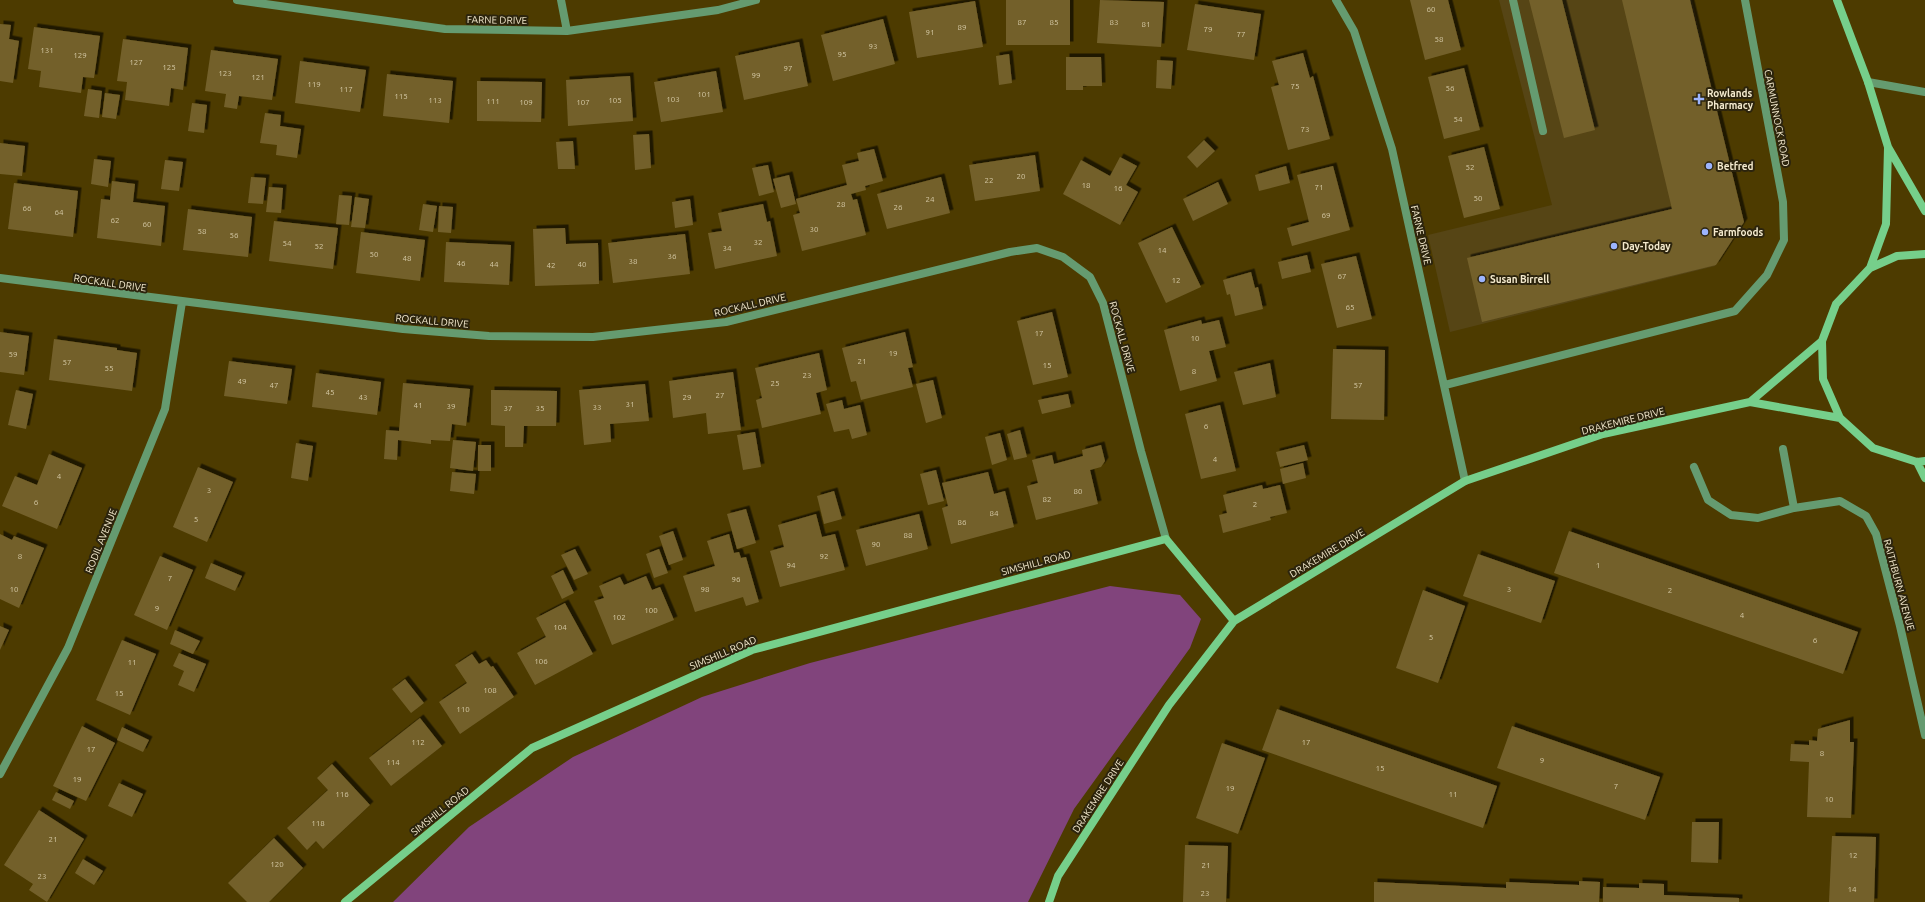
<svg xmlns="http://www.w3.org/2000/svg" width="1925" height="902" font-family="Ubuntu,sans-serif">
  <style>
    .built { fill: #564515 }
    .green { fill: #81447c }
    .building { fill: #73602b; filter: url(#shadow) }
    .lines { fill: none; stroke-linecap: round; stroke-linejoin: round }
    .lane { stroke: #659b70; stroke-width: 8 }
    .street { stroke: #659b70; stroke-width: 8 }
    .secondary { stroke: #76cf8b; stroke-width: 8 }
    .poi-dot { fill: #9cb4fd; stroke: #2c240d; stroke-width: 1.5 }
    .labels { text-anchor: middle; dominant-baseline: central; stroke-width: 4; stroke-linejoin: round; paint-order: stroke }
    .number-label { font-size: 8px; fill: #d4c8a5 }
    .street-label { font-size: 10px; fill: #f4eace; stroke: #2c240d }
    .poi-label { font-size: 10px; font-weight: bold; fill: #f4eace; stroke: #2c240d; text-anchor: start }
  </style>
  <defs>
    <filter id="shadow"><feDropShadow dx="3.5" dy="-3.5" stdDeviation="0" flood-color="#0009"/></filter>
  </defs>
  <rect width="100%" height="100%" fill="#4d3b00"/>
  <path class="built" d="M1499 0H1692L1734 180 1715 266 1450 332 1428 235 1552 205Z"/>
  <path class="green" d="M1110 586 1180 595 1201 619 1190 648 1074 809 1028 902H393L469 827 573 757 702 697 810 663Z"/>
  <path class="building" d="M1006 0H1070V45H1006Z
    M1100 0 1164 2 1161 47 1097 43Z
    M1410 0H1448L1461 50 1425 60Z
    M1529 0H1562L1595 130 1564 138Z
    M1622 0H1690L1744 222 1716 265 1482 322 1467 258 1672 209Z
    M975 1 983 47 917 58 909 12Z
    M1195 4 1261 14 1254 60 1187 50Z
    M883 19 895 64 833 81 821 35Z
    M0 24 11 25 9 39 19 41 13 83 0 81Z
    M34 27 100 36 94 78 83 77 81 93 39 87 41 71 28 69Z
    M123 39 188 48 183 90 171 88 169 106 125 100 127 82 117 81Z
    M799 42 808 86 744 100 735 56Z
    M211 50 278 59 272 100 239 96 237 109 224 107 226 94 205 91Z
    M1303 53 1310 78 1313 76 1330 139 1288 150 1271 87 1279 85 1272 61Z
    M1009 54 1012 83 999 85 996 56Z
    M1066 57H1101L1102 86H1083V90H1066Z
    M1157 60 1173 61 1171 89 1156 88Z
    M300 61 366 70 360 112 295 103Z
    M1464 68 1480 130 1444 139 1428 77Z
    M716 71 723 112 661 122 654 82Z
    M387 74 453 81 449 123 383 116Z
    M630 76 633 121 568 126 566 80Z
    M477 81 542 82 541 122 477 121Z
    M88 89 102 91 99 118 84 116Z
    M105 93 120 95 116 119 102 117Z
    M192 103 207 105 204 133 188 131Z
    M265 113 281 115 280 126 301 129 297 158 276 155 277 145 260 143Z
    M649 134 651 168 635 170 633 135Z
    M1204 140 1215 151 1197 168 1187 157Z
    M573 141 575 169H558L556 142Z
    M0 143 25 146 22 176 0 174Z
    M1484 147 1500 209 1464 218 1448 156Z
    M874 149 883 181 865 186 866 190 851 194 853 200 857 199 866 235 802 251 793 215 800 213 796 199 847 185 842 165 859 161 857 153Z
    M1035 155 1040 191 975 201 969 165Z
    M1120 157 1137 166 1126 185 1138 192 1120 225 1063 194 1081 160 1110 176Z
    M94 159 111 161 108 187 91 184Z
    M165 160 183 162 179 191 161 189Z
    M768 165 774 192 759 196 752 168Z
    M1286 166 1290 183 1259 191 1255 175Z
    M1333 166 1350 230 1292 246 1287 228 1309 222 1297 175Z
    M789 175 796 204 781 208 773 179Z
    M251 177 266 178 263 204 248 203Z
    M941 177 950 213 887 229 877 194Z
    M112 181 135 184 133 202 165 206 161 246 97 238 101 199 110 200Z
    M1218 182 1228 204 1193 221 1183 199Z
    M14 183 78 191 73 237 8 229Z
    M269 187 283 188 281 213 266 212Z
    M339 195 352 196 349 225 336 224Z
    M355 197 369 199 365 228 351 227Z
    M690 199 693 225 675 228 672 202Z
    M423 204 437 206 433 232 419 230Z
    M763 204 767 222 770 221 777 256 715 269 708 233 722 231 718 213Z
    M439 206 453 207 451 233 438 232Z
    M188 209 252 217 248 257 183 250Z
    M274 221 338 228 333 269 269 261Z
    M1172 227 1201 287 1166 303 1138 243Z
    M565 228 566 244 598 243 599 284 535 286 533 229Z
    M361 232 425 240 420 281 356 273Z
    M685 234 690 274 613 283 608 243Z
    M446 242 511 245 509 285 444 282Z
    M1307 255 1311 272 1282 279 1278 262Z
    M1356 256 1372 319 1337 328 1321 264Z
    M1251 272 1255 288 1258 287 1263 309 1235 316 1230 294 1227 295 1223 280Z
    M1052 312 1068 377 1033 385 1017 321Z
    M1201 320 1202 324 1219 320 1226 347 1209 351 1217 381 1180 391 1164 330Z
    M0 332 29 336 24 375 0 372Z
    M905 332 913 367 908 368 913 387 861 400 856 381 851 382 842 348Z
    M54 339 117 348V350L137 353 132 391 49 380Z
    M1333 349 1385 350 1384 420 1331 419Z
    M819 353 827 390 816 393 821 414 762 428 756 400 762 398 755 368Z
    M229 361 292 369 287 404 224 396Z
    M1270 363 1276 397 1243 405 1234 372Z
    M733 372 741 430 708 434 706 413 673 418 669 381Z
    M316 373 381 382 377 415 312 407Z
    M933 380 942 418 926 423 916 384Z
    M403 383 470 389 466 426 452 424 450 441 431 440V444L398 440 397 460 384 459 386 430 399 431Z
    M645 384 649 421 610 424 611 442 584 445 579 390Z
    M16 390 33 394 26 429 8 425Z
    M491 390 557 391 556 426H524L523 447H505V426L491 425Z
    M1068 394 1071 407 1042 414 1038 400Z
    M842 400 844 409 860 405 867 435 852 439 849 429 834 432 826 404Z
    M1220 405 1236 471 1201 479 1185 414Z
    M1020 430 1027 457 1014 460 1007 434Z
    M755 432 761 467 743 470 737 435Z
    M1000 433 1007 460 992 465 985 437Z
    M453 440 476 442 473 471 450 468Z
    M296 443 313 446 308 481 291 478Z
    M478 445H491V471H478Z
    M1101 445 1105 461 1101 467 1090 470 1098 504 1036 520 1027 486 1038 483 1032 460 1052 455 1054 464 1083 456 1082 450Z
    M1304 445 1308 460 1280 467 1276 452Z
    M49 454 82 468 57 529 2 506 15 476 37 485Z
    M1303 463 1306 478 1283 484 1280 469Z
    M198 467 233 482 207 542 173 527Z
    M936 470 944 501 928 505 920 474Z
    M452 472 476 474 474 494 450 491Z
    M988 472 994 494 1005 491 1014 527 951 544 942 508 948 506 942 483Z
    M1262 485 1263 489 1280 485 1287 513 1270 517 1271 520 1223 533 1219 515 1227 513 1223 495Z
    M834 491 842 519 824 524 817 496Z
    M746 509 756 543 737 549 727 514Z
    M816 514 822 537 835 534 845 570 780 587 770 551 784 547 778 525Z
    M919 514 928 549 866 566 856 530Z
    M673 531 683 560 669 565 659 536Z
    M1569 531 1858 632 1843 674 1554 573Z
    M0 534 12 540 14 536 44 548 19 608 0 599Z
    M729 534 734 553 739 552 741 558 746 557 759 602 746 606 743 597 695 612 683 576 715 566 707 541Z
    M575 549 588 574 574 580 561 555Z
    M659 549 668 573 654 578 646 554Z
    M1478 554 1555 581 1541 623 1463 596Z
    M160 556 193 570 167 630 134 615Z
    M211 563 242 576 235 591 205 578Z
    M563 570 574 593 562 599 551 576Z
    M646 576 652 590 660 587 674 620 612 645 594 601 604 598 599 586 620 577 624 585Z
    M1423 590 1465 606 1438 683 1396 668Z
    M565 603 593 654 535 685 517 653 546 637 536 618Z
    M0 626 9 630 0 650Z
    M175 630 200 641 193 654 170 644Z
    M122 640 156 654 130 715 96 700Z
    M179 653 206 664 194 692 178 685 184 671 173 666Z
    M472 654 479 664 486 660 491 667 493 666 514 697 460 734 439 702 467 683 455 665Z
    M405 679 424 703 411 713 392 689Z
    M1277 709 1497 786 1483 828 1262 750Z
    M420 718 442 746 391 786 369 758Z
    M1850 720V742H1854L1851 818 1807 817 1809 762 1790 761 1791 744 1809 745V740L1817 741 1818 729Z
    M82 726 115 743 86 801 53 786Z
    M1512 726 1660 777 1645 820 1497 768Z
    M122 727 149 740 143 752 117 740Z
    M1222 743 1265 758 1238 834 1196 818Z
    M332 764 370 805 323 849 316 841 307 850 287 828 328 790 317 778Z
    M119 783 143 794 132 817 108 806Z
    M56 792 74 801 70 809 52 800Z
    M39 810 84 839 47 902 29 890 33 884 4 865Z
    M1692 822H1719L1718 863 1691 862Z
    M1832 836 1876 837 1874 902H1829Z
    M274 838 303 868 269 902H247L228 883Z
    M1185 845 1228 846 1226 902H1183Z
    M83 859 103 871 94 885 75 873Z
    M1579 881 1600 882 1599 902H1374V882L1506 888V882L1579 885Z
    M1639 883 1664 884V895L1739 898V902H1603V887L1639 888Z"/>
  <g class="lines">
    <path class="lane" d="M1513 0 1543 131
      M1868 82 1925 92"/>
    <path class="street" d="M237 0 445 29 567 31 718 10 756 0
      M561 0 567 31
      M1336 0 1354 31 1392 149 1465 481
      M0 278 403 329 489 336 593 337 726 322 1010 252 1037 248 1063 257 1090 277 1103 303 1141 451 1166 539
      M1445 385 1735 311 1767 275 1784 240 1783 202 1745 0
      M1783 449 1794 508
      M1694 467 1708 500 1731 515 1758 518 1794 508 1840 501 1866 516 1876 534 1900 626 1925 735
      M0 774 68 648 165 409 182 302"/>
    <path class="secondary" d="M1837 0 1868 82 1888 147 1925 211
      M1925 254 1897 256 1870 268 1836 304 1822 341 1823 379 1840 418 1873 448 1917 462 1925 461
      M1870 268 1886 224 1888 148
      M1750 402 1822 341
      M1917 462 1925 478
      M345 902 532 748 752 650 1166 539 1234 621
      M1049 902 1058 876 1169 705 1234 621 1465 481 1603 434 1750 402 1840 418"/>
  </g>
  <g class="poi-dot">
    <path d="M1697 93h4v4h4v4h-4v4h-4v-4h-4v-4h4z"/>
    <circle cx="1709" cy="166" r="4"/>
    <circle cx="1705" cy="232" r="4"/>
    <circle cx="1614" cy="246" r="4"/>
    <circle cx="1482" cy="279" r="4"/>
  </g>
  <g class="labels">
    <g class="number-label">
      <text x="1431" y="9">60</text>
      <text x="1022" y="22">87</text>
      <text x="1054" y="22">85</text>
      <text x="1114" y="22">83</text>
      <text x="1146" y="24">81</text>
      <text x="962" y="27">89</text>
      <text x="1208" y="29">79</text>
      <text x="930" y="32">91</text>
      <text x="1241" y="34">77</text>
      <text x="1439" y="39">58</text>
      <text x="873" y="46">93</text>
      <text x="47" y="50">131</text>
      <text x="842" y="54">95</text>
      <text x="80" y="55">129</text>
      <text x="136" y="62">127</text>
      <text x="169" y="67">125</text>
      <text x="788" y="68">97</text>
      <text x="225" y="73">123</text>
      <text x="756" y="75">99</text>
      <text x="258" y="77">121</text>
      <text x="314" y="84">119</text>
      <text x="1295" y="86">75</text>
      <text x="1450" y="88">56</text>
      <text x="346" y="89">117</text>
      <text x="704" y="94">101</text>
      <text x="401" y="96">115</text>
      <text x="673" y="99">103</text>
      <text x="435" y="100">113</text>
      <text x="615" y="100">105</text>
      <text x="493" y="101">111</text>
      <text x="526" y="102">109</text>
      <text x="583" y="102">107</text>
      <text x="1458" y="119">54</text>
      <text x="1305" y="129">73</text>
      <text x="1470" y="167">52</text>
      <text x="1021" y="176">20</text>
      <text x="989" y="180">22</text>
      <text x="1086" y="185">18</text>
      <text x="1319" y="187">71</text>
      <text x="1118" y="188">16</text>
      <text x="1478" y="198">50</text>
      <text x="930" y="199">24</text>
      <text x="841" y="204">28</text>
      <text x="898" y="207">26</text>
      <text x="27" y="208">66</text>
      <text x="59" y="212">64</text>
      <text x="1326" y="215">69</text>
      <text x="115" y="220">62</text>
      <text x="147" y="224">60</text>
      <text x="814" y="229">30</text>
      <text x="202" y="231">58</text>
      <text x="234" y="235">56</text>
      <text x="758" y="242">32</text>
      <text x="287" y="243">54</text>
      <text x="319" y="246">52</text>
      <text x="727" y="248">34</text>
      <text x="1162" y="250">14</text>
      <text x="374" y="254">50</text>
      <text x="672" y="256">36</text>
      <text x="407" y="258">48</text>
      <text x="633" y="261">38</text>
      <text x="461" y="263">46</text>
      <text x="494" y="264">44</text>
      <text x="582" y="264">40</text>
      <text x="551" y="265">42</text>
      <text x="1342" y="276">67</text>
      <text x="1176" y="280">12</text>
      <text x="1350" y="307">65</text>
      <text x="1039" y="333">17</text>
      <text x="1195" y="338">10</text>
      <text x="893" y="353">19</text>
      <text x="13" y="354">59</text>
      <text x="862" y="361">21</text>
      <text x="67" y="362">57</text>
      <text x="1047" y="365">15</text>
      <text x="109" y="368">55</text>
      <text x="1194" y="371">8</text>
      <text x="807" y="375">23</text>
      <text x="242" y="381">49</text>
      <text x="775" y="383">25</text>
      <text x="274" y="385">47</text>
      <text x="1358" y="385">57</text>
      <text x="330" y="392">45</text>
      <text x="720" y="395">27</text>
      <text x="363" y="397">43</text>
      <text x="687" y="397">29</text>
      <text x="630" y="404">31</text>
      <text x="418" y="405">41</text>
      <text x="451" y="406">39</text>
      <text x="597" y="407">33</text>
      <text x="508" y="408">37</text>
      <text x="540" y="408">35</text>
      <text x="1206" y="426">6</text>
      <text x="1215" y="459">4</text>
      <text x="59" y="476">4</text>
      <text x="209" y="490">3</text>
      <text x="1078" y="491">80</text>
      <text x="1047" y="499">82</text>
      <text x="36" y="502">6</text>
      <text x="1255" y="504">2</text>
      <text x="994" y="513">84</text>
      <text x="196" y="519">5</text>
      <text x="962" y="522">86</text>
      <text x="908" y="535">88</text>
      <text x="876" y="544">90</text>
      <text x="20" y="556">8</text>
      <text x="824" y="556">92</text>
      <text x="791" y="565">94</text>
      <text x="1598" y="565">1</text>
      <text x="170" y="578">7</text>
      <text x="736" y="579">96</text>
      <text x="14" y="589">10</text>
      <text x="705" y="589">98</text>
      <text x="1509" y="589">3</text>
      <text x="1670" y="590">2</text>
      <text x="157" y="608">9</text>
      <text x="651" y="610">100</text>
      <text x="1742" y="615">4</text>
      <text x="619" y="617">102</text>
      <text x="560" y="627">104</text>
      <text x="1431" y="637">5</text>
      <text x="1815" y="640">6</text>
      <text x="541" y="661">106</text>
      <text x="132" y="662">11</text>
      <text x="490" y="690">108</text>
      <text x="119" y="693">15</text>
      <text x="463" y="709">110</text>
      <text x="418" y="742">112</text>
      <text x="1306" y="742">17</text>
      <text x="91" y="749">17</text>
      <text x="1822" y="753">8</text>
      <text x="1542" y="760">9</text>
      <text x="393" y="762">114</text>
      <text x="1380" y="768">15</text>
      <text x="77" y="779">19</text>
      <text x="1616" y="786">7</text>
      <text x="1230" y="788">19</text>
      <text x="342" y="794">116</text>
      <text x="1453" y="794">11</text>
      <text x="1829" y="799">10</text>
      <text x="318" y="823">118</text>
      <text x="53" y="839">21</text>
      <text x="1853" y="855">12</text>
      <text x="277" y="864">120</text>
      <text x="1206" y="865">21</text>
      <text x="42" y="876">23</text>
      <text x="1852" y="889">14</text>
      <text x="1205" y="893">23</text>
    </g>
    <g class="street-label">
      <text transform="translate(497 20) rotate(1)">FARNE DRIVE</text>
      <text transform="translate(1777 118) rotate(79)">CARMUNNOCK ROAD</text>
      <text transform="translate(1421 235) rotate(77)">FARNE DRIVE</text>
      <text transform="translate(110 283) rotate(8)">ROCKALL DRIVE</text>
      <text transform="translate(750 305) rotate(-13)">ROCKALL DRIVE</text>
      <text transform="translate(432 321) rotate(5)">ROCKALL DRIVE</text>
      <text transform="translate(1122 337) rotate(75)">ROCKALL DRIVE</text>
      <text transform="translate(1623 421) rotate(-14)">DRAKEMIRE DRIVE</text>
      <text transform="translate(101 541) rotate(-68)">RODIL AVENUE</text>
      <text transform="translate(1327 553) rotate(-31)">DRAKEMIRE DRIVE</text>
      <text transform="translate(1036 563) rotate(-15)">SIMSHILL ROAD</text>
      <text transform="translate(1899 585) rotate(75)">RAITHBURN AVENUE</text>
      <text transform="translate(723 653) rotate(-23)">SIMSHILL ROAD</text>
      <text transform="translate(1098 796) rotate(-57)">DRAKEMIRE DRIVE</text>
      <text transform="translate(440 811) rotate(-39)">SIMSHILL ROAD</text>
    </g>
    <g class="poi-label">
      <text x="1707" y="93">Rowlands<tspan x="1707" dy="12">Pharmacy</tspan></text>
      <text x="1717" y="166">Betfred</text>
      <text x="1713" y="232">Farmfoods</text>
      <text x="1622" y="246">Day-Today</text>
      <text x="1490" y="279">Susan Birrell</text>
    </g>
  </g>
</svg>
